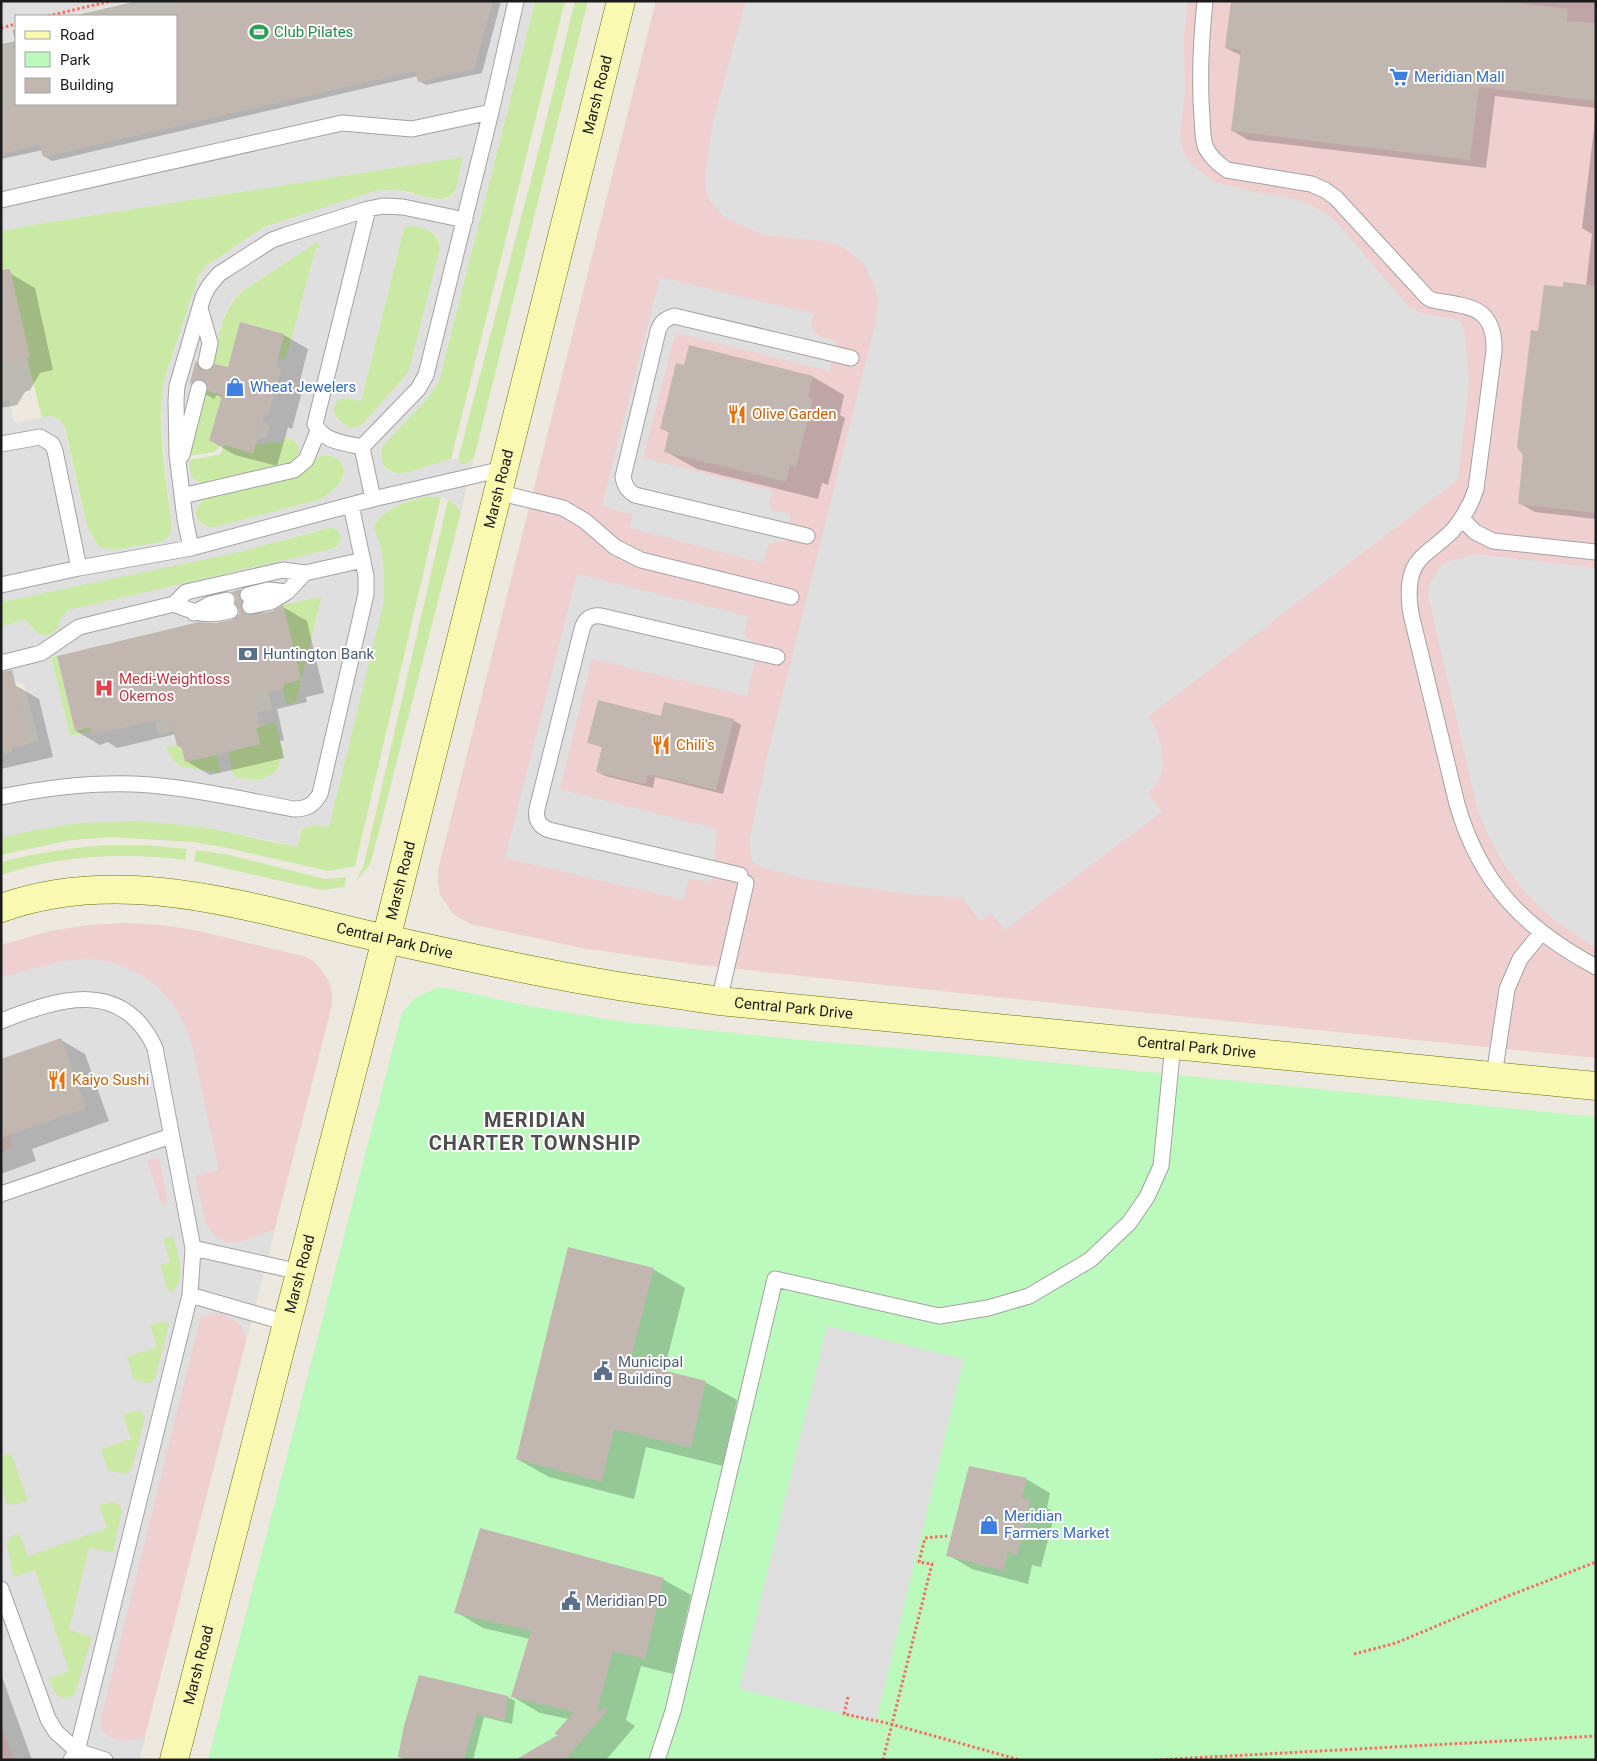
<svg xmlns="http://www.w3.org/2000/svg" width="1597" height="1761" font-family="Roboto,sans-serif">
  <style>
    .commercial { fill: #efcfcf }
    .grass { fill: #cae9a5 }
    .park { fill: #bbf9bd }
    .parking { fill: #dfdfdf; fill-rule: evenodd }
    .shadow { fill: #0003 }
    .building { fill: #c1b7b0 }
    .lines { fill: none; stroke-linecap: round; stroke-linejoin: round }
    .lane-casing { stroke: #a2a2a2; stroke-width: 17 }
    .secondary-casing { stroke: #6b7004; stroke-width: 29 }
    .path { stroke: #fa6b64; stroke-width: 3; stroke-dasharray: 2.5 2.5; stroke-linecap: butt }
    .lane { stroke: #fff; stroke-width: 15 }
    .secondary { stroke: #f9f9b2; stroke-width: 28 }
    .labels { text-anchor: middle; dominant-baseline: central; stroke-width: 4; stroke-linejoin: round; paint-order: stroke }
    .leisure-label { font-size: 15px; fill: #27864d; stroke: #fff; text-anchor: start }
    .shop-label { font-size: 15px; fill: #366cbe; stroke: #fff; text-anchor: start }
    .street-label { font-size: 15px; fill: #1b1b1b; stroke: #fff }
    .food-label { font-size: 15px; fill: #c56008; stroke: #fff; text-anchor: start }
    .service-label { font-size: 15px; fill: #4e5e75; stroke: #fff; text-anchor: start }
    .health-label { font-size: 15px; fill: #be3a42; stroke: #fff; text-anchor: start }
    .district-label { font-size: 20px; font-weight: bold; letter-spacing: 1px; fill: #4e4e4e; stroke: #fff }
  </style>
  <rect width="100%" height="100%" fill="#ede8e0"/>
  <path class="commercial" d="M656 1H1596V1058L1119 1010 691 964 582 948 471 924 453 914 440 895 438 882V870Z
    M125 923 162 925 199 931 303 956 313 961 321 969 328 980 332 992V1005L139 1760H1V945L50 931 88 925Z"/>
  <path class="grass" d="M535 1H565L451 459 402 474C386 473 378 463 382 447L439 381Z
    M575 1H588L474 458 465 465 461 464 458 459 540 145Z
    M466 145 456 190C443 208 422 194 404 191 394 190 385 190 375 191L264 227 205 267 198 277 195 287 164 381C156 429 167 480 172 528L168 537 162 542 114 550 99 547 87 526 65 428C61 417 52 415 42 418L27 358 1 275V232L25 226 448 159Z
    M407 225C422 225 439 231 440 249L411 363 408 373 362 425 351 428C340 425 323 405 341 399 347 397 355 400 361 401L404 228Z
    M317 242 320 244 322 249 316 248 287 356 277 361 284 334 241 322 228 367 212 363C218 337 222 311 241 292Z
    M204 390 222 395 209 441 220 445 217 450 214 452 189 456Z
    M284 438C300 438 305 454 291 462L203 483C190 480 189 472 189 460L218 455 221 453 224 445 253 453 256 444H266L270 441 282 443Z
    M328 455C361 465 336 495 315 501L211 528C194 523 191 509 205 498L314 460 321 456Z
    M424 497H441L355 866 328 871 228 848 193 842 111 837 71 840 1 855V838C68 819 140 816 208 828 238 833 268 843 297 846L302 829 313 825 381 549 375 531V523C387 508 406 501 424 497Z
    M448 500 455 504 461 512 373 854 370 864 357 880 364 864Z
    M331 527C344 531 344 544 332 549L61 618 57 630 47 636 38 634 26 620 1 626V602L289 539Z
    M322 596 296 702 286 705 282 689 284 688 283 684 301 679 283 605Z
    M57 656 75 731 90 727 91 731 70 736 51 657Z
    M275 721C278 731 282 742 283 752 285 768 268 781 253 780 246 780 240 778 233 777L228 752 260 744 256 728Z
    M177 744 178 746H181L185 762 217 755 221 774 182 767 174 761 165 747Z
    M105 845H146L187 849 185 860C127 852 57 855 1 875V862C36 853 70 848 105 845Z
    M196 850 229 855 325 879 346 877 344 887 321 890 194 861Z
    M167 1237 174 1238C178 1255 187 1277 173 1291L168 1290 160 1265 170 1262 163 1239Z
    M162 1321 168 1323 169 1326 155 1379C149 1386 142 1382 134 1380L127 1357 157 1347 150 1325Z
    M138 1410 141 1412 145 1418 132 1469 127 1474 108 1471 100 1449 131 1439 123 1414Z
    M11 1452 28 1501 11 1505 5 1502 1 1484V1457Z
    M112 1502C118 1503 121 1505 122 1511L113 1553 89 1548 69 1630 92 1636 75 1694C61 1707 53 1689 48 1679L69 1671 35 1571 13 1578 7 1544C9 1537 13 1536 19 1533L28 1556 107 1528 99 1505Z"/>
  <path class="park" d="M436 988H446L529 1006 624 1022 802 1040 977 1055 1596 1117V1760H208L402 1013 416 997Z"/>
  <path class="parking" d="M1 1H132L67 16H16V28L11 29 13 40 1 43Z
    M493 1H535L439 381 430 396 382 447 380 454 383 465 388 471 394 474H402L451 459H458L461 464 465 465 474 458 461 512 455 504 448 500 441 497H424L410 500 396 506 387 512 375 523V531L381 549 384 568V602L329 827 313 825 305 827 300 833 297 846 209 828 143 821 78 823 25 832 1 838V754L12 752V748L39 741 24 684 18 682 1 687V626L26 620 38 634 47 636 57 630 61 618 68 610 332 549 338 547 341 539 339 532 335 528H326L236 553 1 602V402L9 400 13 420 16 423 48 416 55 417 63 423 87 526 99 547 114 550 162 542 168 537 172 528 162 431V395L164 381 195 287 201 272 205 267 264 227 375 191 396 190 437 200 447 199 453 195 456 190 463 157 25 226 1 232V154L40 145 44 157 415 71 418 82ZM410 225 431 231 435 234 438 238 440 249 411 363 408 373 362 425 351 428 341 424 337 420 333 410 334 406 336 402 344 398 361 401 404 228ZM317 242 320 244 321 249 316 248 287 356 277 361 276 367 281 369 268 415 264 414 262 421 266 422 269 428 267 436 263 438H258L256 444H266L270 441 282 443 284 438H290L295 441 298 446 299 452 297 457 291 462 203 483 197 482 190 474 189 457 204 390 189 386 196 359 212 363 224 316 233 299 241 292ZM328 455 336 458 341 462 344 468V476L340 484 327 496 315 501 211 528 204 526 199 522 196 515V509L199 503 205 498 289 480 300 475 310 467 314 460 321 456ZM246 588 251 611 322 597 296 702 286 705 282 689 269 692 272 709 257 712 260 725 276 722 283 753 279 767 274 773 261 780H254L234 777 228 752 217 755 221 773 182 767 174 761 165 748 177 744 174 731 158 735 155 720 109 726 110 731 93 735 91 731 70 736 51 657 231 615 226 592Z
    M746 1H1188L1184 33 1185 93 1180 135 1183 151 1189 162 1214 182 1255 192 1293 198 1316 208 1335 220 1409 307 1423 314 1458 319 1464 328 1469 382 1458 480 1149 716 1157 732 1161 746 1163 760V767L1158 782 1148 793 1162 812 1005 930 991 913 980 921 963 898 908 894 805 879 757 866 752 861 750 849V838L766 761 875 324 878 299 875 287 864 264 843 247 831 242 765 235 745 227 723 216 710 201 706 191 705 175 713 122Z
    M660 277 814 314 811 323 814 332 821 337 837 341 829 371 677 333 675 335 643 458 772 490 769 502 770 508 774 511 791 514 785 542 778 541 770 544 767 549 763 563 630 528 632 519 631 514 602 506Z
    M1476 554 1596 568V948L1554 920 1534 902 1516 881 1500 858 1487 833 1477 808 1428 595 1429 585 1439 568 1446 562Z
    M577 574 748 616 744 634 750 641 759 643 747 696 592 659 560 789 717 829 712 882 691 879 688 882 684 900 505 858Z
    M88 959 105 961 123 966 142 975 159 988 173 1004 183 1022 191 1041 219 1170 195 1176 206 1224 212 1233 219 1239 230 1243 241 1242 275 1229 246 1341 244 1332 241 1326 227 1316 218 1313 209 1314 201 1317 199 1323 101 1718V1726L105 1734 111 1738 125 1741 145 1738 139 1760H10L13 1758 1 1726V1484L7 1504 11 1505 28 1501 11 1453 1 1457V1152L13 1148 9 1135 86 1108 61 1039 1 1059V977L63 961ZM159 1157 167 1200 166 1204H163L161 1202 147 1161ZM167 1237 174 1238 181 1267 179 1282 173 1291 168 1290 160 1265 170 1262 163 1239ZM162 1321 168 1323 169 1326 155 1379 150 1383H147L134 1380 127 1357 157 1347 150 1325ZM138 1410 141 1412 145 1418 132 1469 127 1474H124L108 1471 101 1449 131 1439 123 1415ZM112 1502 118 1503 121 1507 122 1511 113 1553 89 1548 69 1630 92 1637 75 1694 71 1697 63 1698 57 1696 48 1679 69 1671 35 1570 13 1577 7 1544 8 1540 11 1537 19 1533 28 1556 107 1528 99 1505Z
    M827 1326 964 1359 876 1722 739 1689Z"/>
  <path class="shadow" d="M137 1H501L482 73 426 85 419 81 418 76 52 161 45 157 43 150 1 159V44L15 41 12 30 16 29V104H176V16H72Z
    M1232 1H1596V108L1495 96 1486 168 1248 140 1233 131 1242 56 1226 48Z
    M1596 112V519L1535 512 1519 503 1539 332 1564 289 1586 286 1592 234 1582 228Z
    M11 274 35 288 53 370 40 373 30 390 25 392 17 405 1 408V276Z
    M241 324 284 335 308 349 300 381 304 384 292 429 288 427 277 466 235 455 211 441 222 398 217 395 214 399 191 386 197 361 212 369H229Z
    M813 377 844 395 840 415 845 418 828 485 822 483 818 499 697 469 665 451 670 433 661 428Z
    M241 590 264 604 262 611 264 614 273 612 283 607 307 621 324 693 306 697 307 702 277 709 284 740 280 741 284 758 210 775 186 761 183 748 178 746 176 734 117 748 108 742 100 745 76 731 215 624 233 621 240 615 237 597 233 592Z
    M15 685 39 699 53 757 1 769V688Z
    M662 717 733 720 741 725 723 794 655 777 653 788 605 776 598 772 603 748 589 742Z
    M61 1040 85 1054 109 1121 32 1149 36 1161 1 1174V1061Z
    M653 1269 685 1288 664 1371 705 1382 737 1400 723 1466 646 1447 634 1499 549 1477 517 1459Z
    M1026 1479 1050 1493 1047 1508 1055 1513 1041 1567 1032 1565 1028 1584 972 1569 948 1555Z
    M481 1530 664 1580 691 1595 673 1674 641 1666 626 1720 635 1726 606 1760H533L559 1735 569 1719 540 1713 513 1697 530 1639 483 1628 456 1612Z
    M1 1674 32 1760H1Z
    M508 1697 515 1701 512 1724 484 1717 473 1760H405L400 1757Z"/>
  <path class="building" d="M176 1H493L474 69 418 82 415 71 43 157 40 145 1 154V104H176Z
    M1231 1H1501L1568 9 1567 21 1596 23V101L1479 87 1470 160 1231 131 1241 50 1225 48Z
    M10 269 30 357 1 364V270Z
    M1563 282 1596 286V513L1518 504 1523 455 1517 447 1531 330 1538 331 1544 285 1563 287Z
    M240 322 284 334 276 367 281 369 268 416 264 414 253 453 209 441 222 395 208 391V385L201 379 193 381 189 386 196 359 197 365 204 371H209L215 364 228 367Z
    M689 345 813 376 808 397 813 399 796 467 790 465 786 482 664 452 669 431 660 429 676 363 684 365Z
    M241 589 239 597 242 602 241 608 246 615H252L273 611 283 605 301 680 283 684 284 688 253 695 260 727 256 728 260 744 185 762 181 746H177L170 717 92 735 91 727 75 731 57 656 199 622 215 623 232 620 239 614V610L235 604 236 597 231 592Z
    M12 670 30 744 1 751V672Z
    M598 700 661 716 664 702 734 719 716 790 648 774 645 784 596 772 602 747 587 743Z
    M61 1038 86 1108 1 1138V1059Z
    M568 1247 654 1268 630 1362 706 1381 691 1448 614 1429 602 1482 516 1459Z
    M969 1466 1027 1478 1022 1498H1031L1017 1555 1008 1552 1004 1571 946 1556Z
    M480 1528 664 1578 645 1659 613 1651 597 1712 606 1707 608 1710 565 1760H515L558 1735 554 1734 574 1712 511 1697 531 1631 454 1613Z
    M419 1675 508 1696 505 1721 477 1714 464 1760H409L398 1757 404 1726Z"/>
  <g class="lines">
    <g class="lane-casing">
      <path id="lane" d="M1205 1C1201 40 1199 79 1202 118 1203 128 1202 139 1206 148 1211 158 1218 164 1227 170L1311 184 1325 190 1336 198 1427 297 1432 300C1467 307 1495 304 1494 351L1476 489C1471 504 1464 517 1453 530 1444 540 1431 548 1421 558 1407 572 1408 596 1411 614L1457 804C1480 884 1524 928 1596 967
        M1 200 342 123 412 129 491 112 516 1
        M200 308 210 343 206 362
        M1 444 40 437 52 444 55 451 79 568 191 548 373 499 503 469
        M362 447 418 389 426 375 491 112
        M362 447C345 443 323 442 315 424L368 209
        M362 447 373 499
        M182 455 199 388
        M497 492 563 508 585 521 615 547 641 560 791 597
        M182 496 294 470 306 460 318 431
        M1462 519 1475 532 1493 541 1596 552
        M807 536 635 495C627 490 625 486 623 477L658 331C661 322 665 319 674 316L851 358
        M191 548 185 519 177 454 176 400 177 386 203 297 209 286 219 274 272 240 286 235 368 209 383 206 403 207 465 220
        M1 585 79 568
        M248 595 268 590 287 592
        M174 604C196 613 205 617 230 611
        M250 606 271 602 287 592 305 573
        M194 613 210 604 227 600
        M1 663 41 653 79 627 174 604 186 592 283 570 305 573 363 560
        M1 797C50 787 100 781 150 785 198 789 245 800 293 809 306 809 313 806 320 794L366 594V576L351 505
        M740 875 549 830C539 826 535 819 537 809L582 629C585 619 591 615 601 616L777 657
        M719 1001 746 883
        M1 1021C59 998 123 978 155 1048L193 1248 190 1295 77 1751 71 1760
        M1494 1076 1507 989 1520 959 1541 933
        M1 1194 171 1136
        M193 1248 300 1272
        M190 1295 287 1323
        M1 1589 48 1719 56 1732 77 1751 105 1760
        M657 1760 673 1711 775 1279 939 1316 988 1308 1029 1296 1090 1260 1129 1223 1147 1197 1161 1166 1173 1044"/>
    </g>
    <g class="secondary-casing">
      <g id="secondary">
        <path id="s1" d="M1 908C128 862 261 912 386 939 453 954 521 969 589 981 632 989 676 994 719 1001L1596 1086"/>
        <path id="s2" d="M174 1760 373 991 621 1"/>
      </g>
    </g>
    <path class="path" d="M48 16 111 1
      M1 28 16 24
      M1354 1654 1396 1643 1508 1596 1596 1562
      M848 1697 844 1714 891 1724 1020 1760
      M883 1760 932 1564 919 1562 925 1538 947 1536
      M1155 1760 1596 1736"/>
    <use href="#lane" class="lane"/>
    <use href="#secondary" class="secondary"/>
  </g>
  <defs>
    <g id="stadium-bare" transform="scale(1.5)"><path d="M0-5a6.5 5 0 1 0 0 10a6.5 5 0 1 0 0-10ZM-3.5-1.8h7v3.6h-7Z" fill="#2e9e5b" stroke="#fff" stroke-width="2.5" paint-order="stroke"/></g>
    <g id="supermarket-bare" transform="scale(1.5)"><path d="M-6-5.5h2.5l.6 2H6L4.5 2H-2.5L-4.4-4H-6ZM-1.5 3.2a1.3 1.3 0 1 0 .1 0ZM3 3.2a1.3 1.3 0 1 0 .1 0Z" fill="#3f7fe0" stroke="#fff" stroke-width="2.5" paint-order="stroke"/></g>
    <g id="shop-bare" transform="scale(1.5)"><path d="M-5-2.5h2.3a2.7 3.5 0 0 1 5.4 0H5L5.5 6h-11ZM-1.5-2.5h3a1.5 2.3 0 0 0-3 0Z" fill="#3f7fe0" stroke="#fff" stroke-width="2.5" paint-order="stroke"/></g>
    <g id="restaurant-bare" transform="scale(1.5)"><path d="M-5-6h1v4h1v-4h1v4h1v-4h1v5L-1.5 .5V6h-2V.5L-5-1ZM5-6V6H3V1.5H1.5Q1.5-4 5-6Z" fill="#e8710a" stroke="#fff" stroke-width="2.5" paint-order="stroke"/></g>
    <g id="bank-bare" transform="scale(1.5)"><path d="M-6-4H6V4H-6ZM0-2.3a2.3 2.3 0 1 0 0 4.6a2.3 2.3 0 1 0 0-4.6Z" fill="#5c6f8a" stroke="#fff" stroke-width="2.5" paint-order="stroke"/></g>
    <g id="hospital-bare" transform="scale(1.5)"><path d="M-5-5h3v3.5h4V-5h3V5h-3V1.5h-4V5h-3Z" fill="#e0444e" stroke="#fff" stroke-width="2.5" paint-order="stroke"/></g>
    <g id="civic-bare" transform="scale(1.5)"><path d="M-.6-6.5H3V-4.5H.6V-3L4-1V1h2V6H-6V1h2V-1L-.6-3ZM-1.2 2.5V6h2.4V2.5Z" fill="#5c6f8a" stroke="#fff" stroke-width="2.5" paint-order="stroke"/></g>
  </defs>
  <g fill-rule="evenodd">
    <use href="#stadium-bare" x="259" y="32"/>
    <use href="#supermarket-bare" x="1399" y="77"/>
    <use href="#shop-bare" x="235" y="387"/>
    <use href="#restaurant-bare" x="737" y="414"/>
    <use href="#bank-bare" x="248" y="654"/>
    <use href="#hospital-bare" x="104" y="688"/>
    <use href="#restaurant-bare" x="661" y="745"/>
    <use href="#restaurant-bare" x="57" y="1080"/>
    <use href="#civic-bare" x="603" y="1371"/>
    <use href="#shop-bare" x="989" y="1525"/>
    <use href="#civic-bare" x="571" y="1601"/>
  </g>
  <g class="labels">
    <g class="leisure-label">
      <text x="274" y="32">Club Pilates</text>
    </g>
    <g class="shop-label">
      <text x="1414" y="77">Meridian Mall</text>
      <text x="250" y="387">Wheat Jewelers</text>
      <text x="1004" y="1516">Meridian<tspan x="1004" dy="17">Farmers Market</tspan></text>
    </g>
    <g class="street-label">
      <text stroke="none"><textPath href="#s2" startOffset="1718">Marsh Road</textPath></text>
      <text stroke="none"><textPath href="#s2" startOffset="1312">Marsh Road</textPath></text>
      <text stroke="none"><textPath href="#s2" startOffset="908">Marsh Road</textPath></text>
      <text stroke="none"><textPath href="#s1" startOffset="401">Central Park Drive</textPath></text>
      <text stroke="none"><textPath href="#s1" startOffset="806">Central Park Drive</textPath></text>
      <text stroke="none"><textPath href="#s1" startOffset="1211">Central Park Drive</textPath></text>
      <text stroke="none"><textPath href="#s2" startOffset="502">Marsh Road</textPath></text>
      <text stroke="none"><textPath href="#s2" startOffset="98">Marsh Road</textPath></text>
    </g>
    <g class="food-label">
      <text x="752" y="414">Olive Garden</text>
      <text x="676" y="745">Chili's</text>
      <text x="72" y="1080">Kaiyo Sushi</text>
    </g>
    <g class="service-label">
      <text x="263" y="654">Huntington Bank</text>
      <text x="618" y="1362">Municipal<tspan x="618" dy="17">Building</tspan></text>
      <text x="586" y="1601">Meridian PD</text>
    </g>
    <g class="health-label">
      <text x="119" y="679">Medi-Weightloss<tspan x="119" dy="17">Okemos</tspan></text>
    </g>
    <g class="district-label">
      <text x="535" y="1120">MERIDIAN<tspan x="535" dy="23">CHARTER TOWNSHIP</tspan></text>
    </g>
  </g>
  <rect width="1597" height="1761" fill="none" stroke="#1b1b1b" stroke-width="5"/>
  <rect x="15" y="15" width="162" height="90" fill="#ffffff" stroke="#a4a4a4"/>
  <rect x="25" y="31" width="25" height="8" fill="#f9f9b2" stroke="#a4a4a4"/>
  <text x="60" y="40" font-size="15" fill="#1b1b1b">Road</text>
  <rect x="25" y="52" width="25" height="15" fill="#bbf9bd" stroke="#a4a4a4"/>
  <text x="60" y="65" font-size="15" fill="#1b1b1b">Park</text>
  <rect x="25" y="78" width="25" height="15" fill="#c1b7b0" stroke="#a4a4a4"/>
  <text x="60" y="90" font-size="15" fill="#1b1b1b">Building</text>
</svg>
